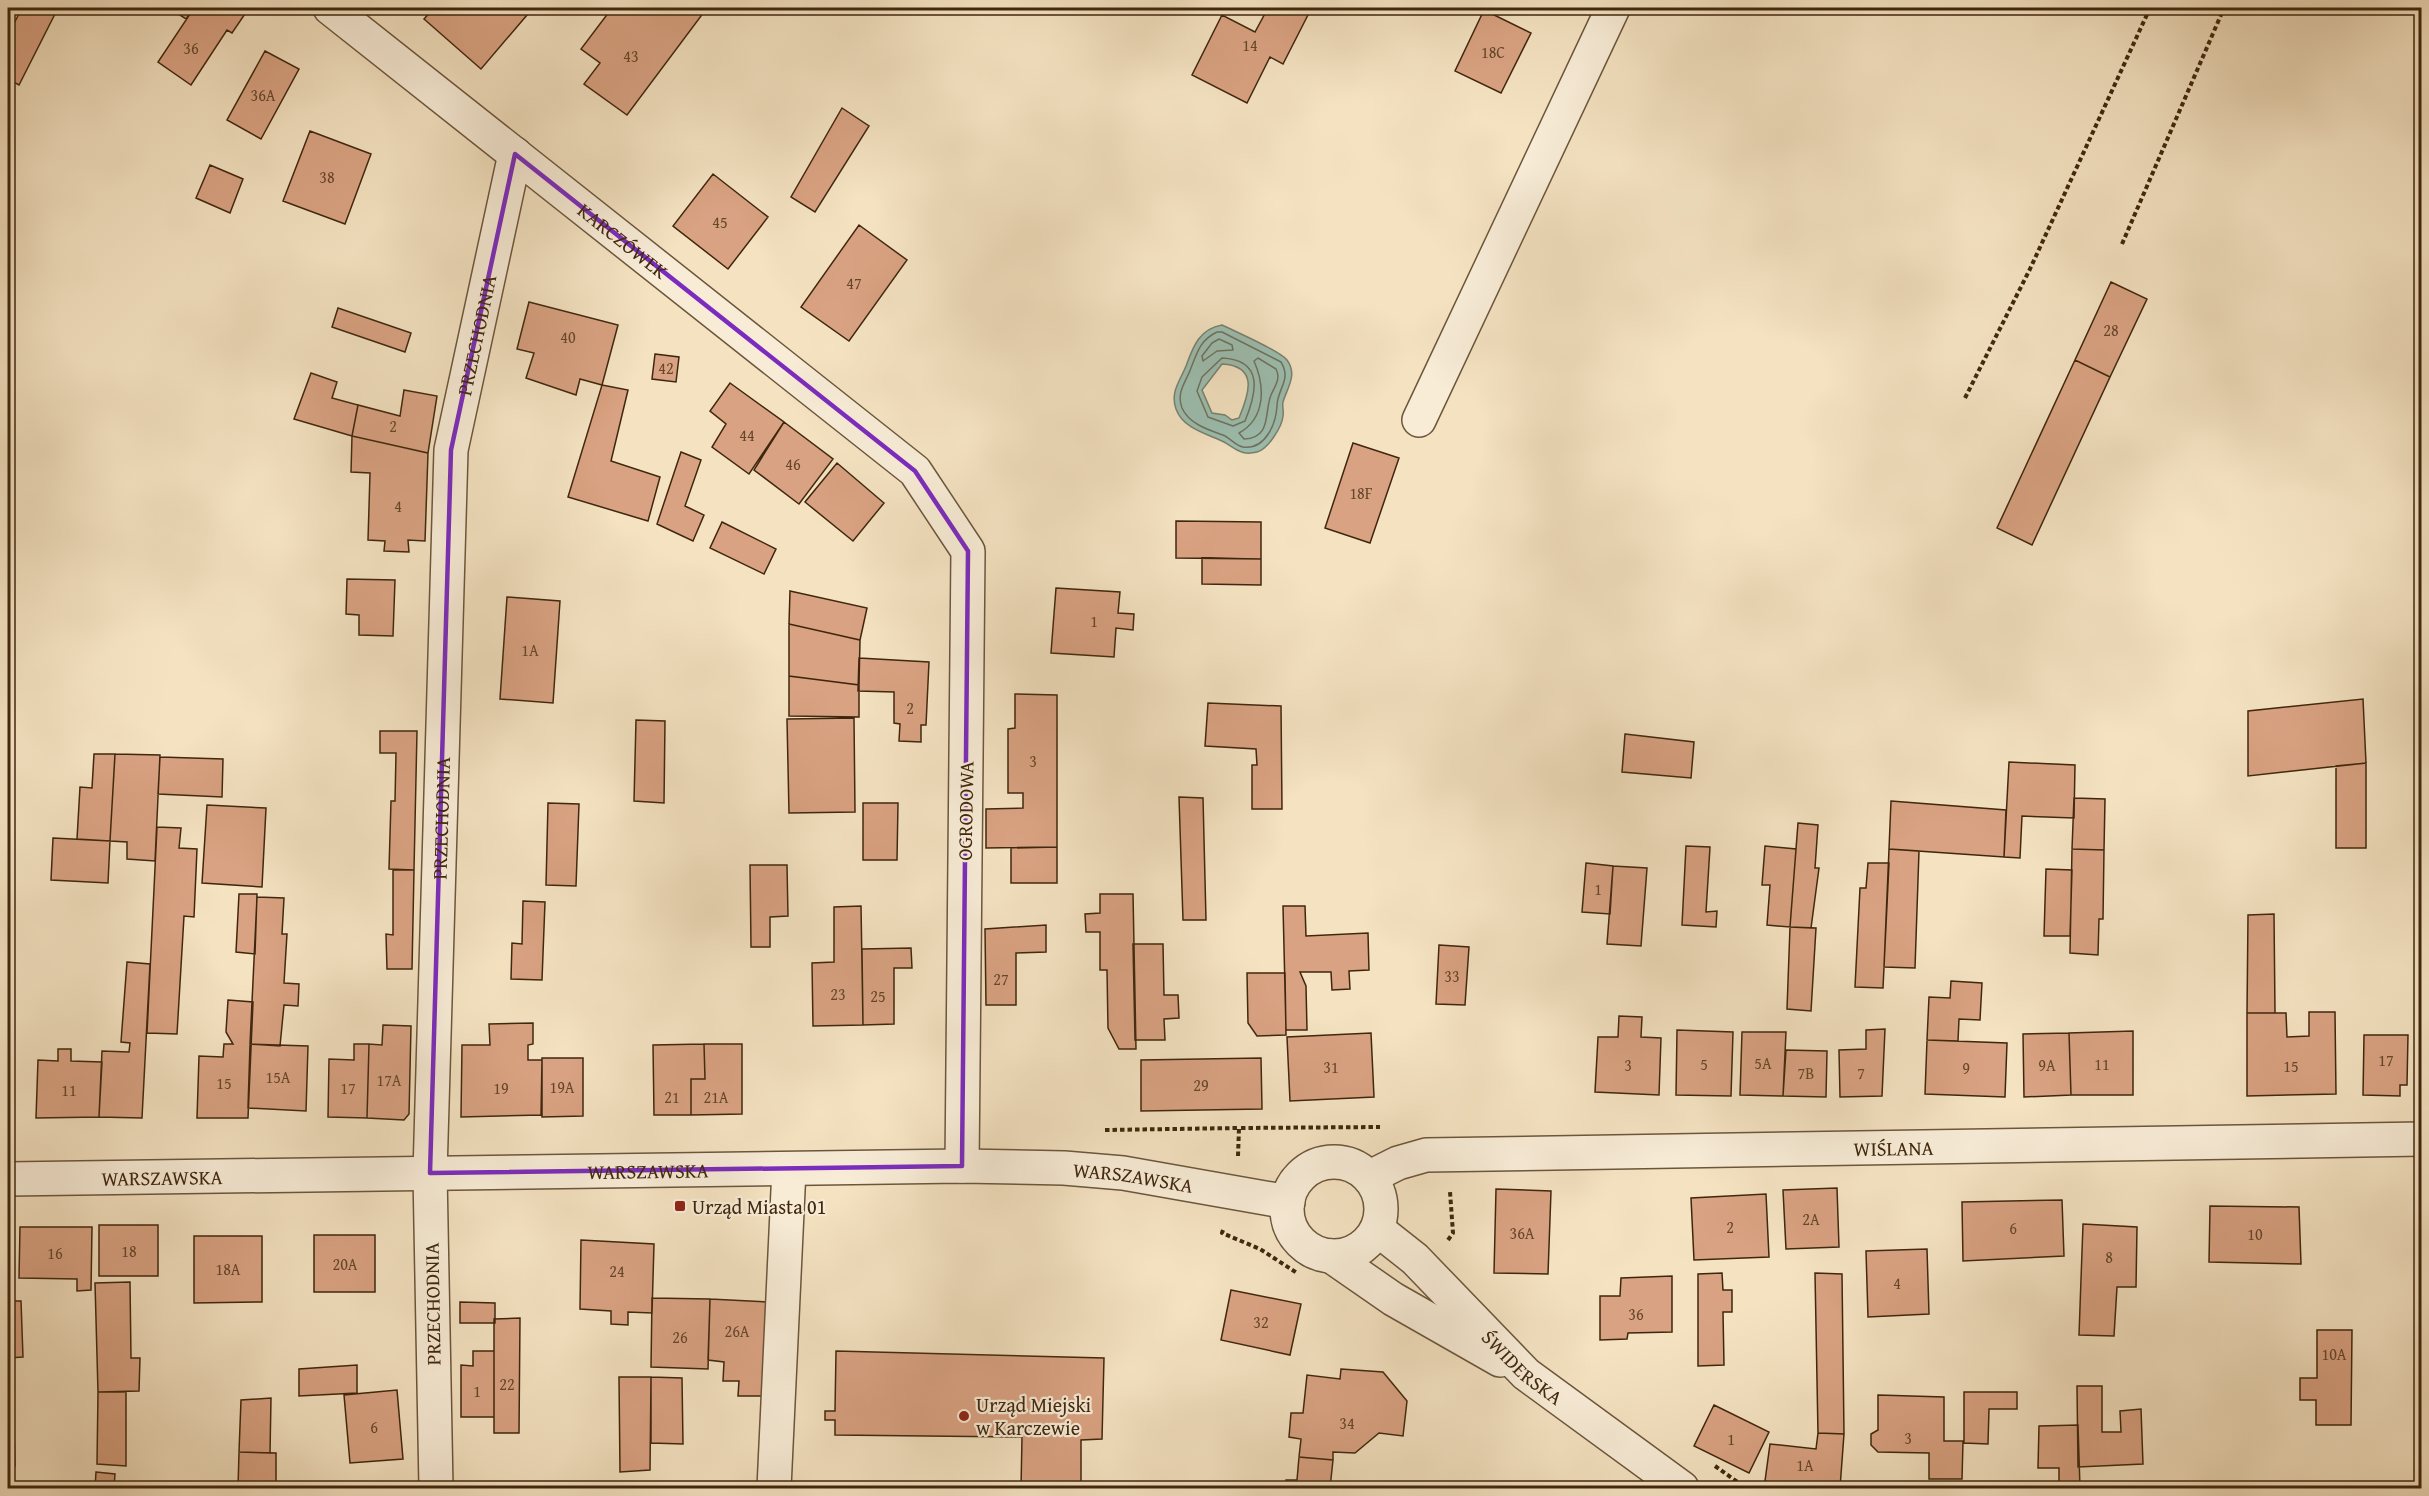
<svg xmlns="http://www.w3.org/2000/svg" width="2429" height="1496" font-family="'Gentium Book Plus',serif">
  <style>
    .water { fill: #9cbeb0; stroke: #77826f; stroke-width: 1.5; fill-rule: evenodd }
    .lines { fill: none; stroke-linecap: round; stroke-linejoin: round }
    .shore { stroke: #6e725f; stroke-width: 1.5 }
    .building { fill: #d9a282; stroke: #3f270e; stroke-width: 1.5 }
    .minor-casing { stroke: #6c563b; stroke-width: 36 }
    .path { stroke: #3f270e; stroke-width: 4; stroke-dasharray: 4.5 3; stroke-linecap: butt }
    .minor { stroke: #f8ecd7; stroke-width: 33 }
    .marked { fill: none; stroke: #7b2cbf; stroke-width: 4.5; stroke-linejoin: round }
    .poi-dot { fill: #8f2418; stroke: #f8ecd7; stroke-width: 2 }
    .labels { text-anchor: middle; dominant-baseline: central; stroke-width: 4.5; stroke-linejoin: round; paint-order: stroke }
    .number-label { font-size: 16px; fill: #66462b }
    .street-label { font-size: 20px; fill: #3f270e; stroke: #f8ecd7 }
    .poi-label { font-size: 20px; fill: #3f270e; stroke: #f8ecd7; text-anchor: start }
  </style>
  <rect width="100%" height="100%" fill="#f4e2c1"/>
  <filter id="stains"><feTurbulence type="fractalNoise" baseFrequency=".00333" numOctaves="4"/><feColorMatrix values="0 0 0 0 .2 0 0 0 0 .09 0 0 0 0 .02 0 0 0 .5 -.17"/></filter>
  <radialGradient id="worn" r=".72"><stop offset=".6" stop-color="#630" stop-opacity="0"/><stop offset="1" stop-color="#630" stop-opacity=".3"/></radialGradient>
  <path class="water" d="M1222 325C1236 332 1279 350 1287 360 1298 375 1287 388 1283 402 1282 407 1284 411 1283 416 1282 427 1268 449 1257 452 1242 456 1236 449 1224 442 1208 434 1183 429 1176 409 1170 392 1180 381 1186 366 1193 347 1199 329 1222 325ZM1222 364C1259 366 1249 394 1239 418L1232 420 1225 415 1212 413 1202 390Z"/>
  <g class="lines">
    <path class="shore" d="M1217 332H1222L1281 362C1292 380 1277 389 1277 406 1276 423 1266 450 1243 447 1236 446 1230 438 1223 435 1209 430 1189 424 1182 408 1176 392 1186 382 1191 368 1197 353 1200 340 1217 332Z
      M1219 339 1232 345 1233 350 1217 351 1203 361 1202 356 1212 343Z
      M1222 358C1264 360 1257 392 1245 421L1233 426 1208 417 1197 391 1202 377Z
      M1258 358 1276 369C1281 379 1275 386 1271 395 1264 412 1272 438 1244 439L1239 433C1266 418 1265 386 1254 361Z"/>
  </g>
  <path class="building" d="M22 8H58L19 85 8 79V35Z
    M169 8H194L186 19Z
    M194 8H249L232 33 227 30 191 85 158 62Z
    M434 8H518L527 15 481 69 424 19Z
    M612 8H707L627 115 584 84 600 63 581 49Z
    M1268 8 1311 9 1283 64 1270 57 1247 103 1192 75 1222 15 1255 32Z
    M1484 10 1531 33 1501 93 1455 71Z
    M265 51 299 69 261 139 227 120Z
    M842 108 869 126 815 212 791 197Z
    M310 131 371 154 345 224 283 201Z
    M210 165 243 179 230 213 196 198Z
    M713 174 768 217 728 269 673 226Z
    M859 225 907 260 849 341 801 307Z
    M2111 282 2147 299 2110 377 2075 360Z
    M529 302 618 325 602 385 580 379 576 395 526 378 534 353 517 349Z
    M338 308 411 333 405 352 332 327Z
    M655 354 679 357 676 382 652 379Z
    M2075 360 2110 377 2032 545 1997 528Z
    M311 373 337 382 332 398 358 405 352 436 294 419Z
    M730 383 784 422 749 474 712 447 726 424 710 411Z
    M602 385 628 390 611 461 660 477 648 521 568 497Z
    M404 390 437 396 428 453 352 436 358 405 400 416Z
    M784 422 833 459 799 504 754 470Z
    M352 436 428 453 425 541 408 540 409 552 384 551 385 541 368 540 370 473 351 472Z
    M1353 443 1399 458 1370 543 1325 528Z
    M681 452 701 460 685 506 704 515 693 541 657 524Z
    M837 463 884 503 853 541 805 502Z
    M1176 521 1261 522V559L1176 558Z
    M722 522 776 549 764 574 710 548Z
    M1202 558 1261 559V585L1202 584Z
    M347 579 395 580 393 636 359 635V615L346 614Z
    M1056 588 1120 592 1118 613 1134 614 1133 630 1116 628 1114 657 1051 653Z
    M790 591 867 608 860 640 789 624Z
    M507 597 560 601 553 703 500 699Z
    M789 624 860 640 859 685 789 676Z
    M859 658 929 662 926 725H921V742L899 741 900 724 894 723V692L858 691Z
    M789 676 859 685V717L789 716Z
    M1015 694 1057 695V847L986 848V809L1023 808V793H1008V729L1015 728Z
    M2363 699 2366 763 2248 776V711Z
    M1208 703 1281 706 1282 809H1252V765H1257L1256 749 1205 746Z
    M854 718 855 812 789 813 787 719Z
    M636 720 665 721 664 803 634 801Z
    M380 731H417L414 870 389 869 391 801H395L396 753H380Z
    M1625 734 1694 742 1691 778 1622 772Z
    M94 754H115L110 841 77 839 80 787 92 788Z
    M115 754 160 755 155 861 127 859V842L110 841Z
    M160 757 223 759 222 797 158 794Z
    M2009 762 2075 765 2074 818 2022 816 2020 858 2004 857Z
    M2366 763V848H2336V766Z
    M1179 797 1203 798 1206 920H1183Z
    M2074 798 2105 799 2104 850 2072 849Z
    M1891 801 2006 810 2004 857 1889 849Z
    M548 803 579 804 576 886 546 885Z
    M863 803H898L897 860H863Z
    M207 805 266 808 262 887 202 883Z
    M1798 823 1818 825 1815 868H1819L1811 928 1790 927Z
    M157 827 181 828 179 848 197 849 194 917 184 916 177 1034 147 1033Z
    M53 838 110 841 108 883 51 880Z
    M1686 846 1710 847 1706 912 1717 911 1716 927 1682 925Z
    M1765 846 1796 849 1790 927 1767 925 1770 885H1762Z
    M1057 847V883H1011V848Z
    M1889 849 1919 851 1915 968 1884 967Z
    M2072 849 2104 850 2103 919H2099L2098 955 2070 953Z
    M1586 863 1613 866 1610 914 1582 912Z
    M1868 863H1889L1883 988 1855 987 1860 888H1866Z
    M750 865H787L788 916 770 917V947H751Z
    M1613 866 1647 868 1641 946 1607 944Z
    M2046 869 2072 870 2070 936H2044Z
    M393 870H414L412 969H387L386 934 393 935Z
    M239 894H257L255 954 236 952Z
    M1100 894H1133L1136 1049H1119L1108 1028 1107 970H1100V932H1086L1085 914 1100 913Z
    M257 897 284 898 282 934H287L284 983 299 984 298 1006 284 1005 280 1046 250 1044Z
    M523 901 545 902 542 980 511 979 512 943 522 944Z
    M861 906 863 1025 813 1026 812 963 834 962V907Z
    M1283 906H1305L1306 936 1368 933 1369 970 1349 971 1350 989 1332 990 1331 972H1300L1306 986 1307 1030H1286Z
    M2274 914 2275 1013H2247L2248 915Z
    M1046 925V952L1016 953V1005H986L985 929Z
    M1790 927 1816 928 1811 1011 1787 1009Z
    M1133 944H1163L1164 995H1178L1179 1018 1164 1019 1165 1040H1135Z
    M1439 945 1469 947 1465 1005 1436 1004Z
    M911 948 912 968H894V1024L863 1025 862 949Z
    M127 962 150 964 142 1118 99 1117 102 1051 129 1052 130 1043 121 1042Z
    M1247 973H1285L1286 1035 1257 1036 1248 1023Z
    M1951 981 1982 983 1980 1020 1959 1019 1958 1041 1927 1040 1929 997 1950 998Z
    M228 1000 253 1002 248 1118H197L199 1056 223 1057 224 1044H233L226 1032Z
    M2309 1012H2335L2336 1094 2247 1096V1013H2286L2287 1037 2309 1036Z
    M1619 1016 1642 1017 1641 1037 1661 1038 1659 1095 1595 1092 1598 1037H1618Z
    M533 1023V1044L528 1045V1060H542L541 1115 461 1117 462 1045H490L489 1024Z
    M383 1025 411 1026 409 1114 404 1120 367 1118 369 1044 382 1045Z
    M1885 1029 1882 1096 1840 1097 1839 1050 1866 1049V1030Z
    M1677 1030 1733 1032 1731 1096 1676 1095Z
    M2133 1031V1095H2071L2069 1033Z
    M1742 1032H1786L1783 1096 1740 1095Z
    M1371 1033 1374 1097 1290 1101 1287 1037Z
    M2069 1033 2071 1095 2024 1097 2023 1034Z
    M2364 1035H2408L2407 1085H2400V1096L2363 1095Z
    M1927 1040 2007 1043 2005 1097 1925 1094Z
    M250 1044 308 1046 306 1111 248 1108Z
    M354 1044H369L367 1118 328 1117 329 1059 354 1060Z
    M704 1044 705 1079H691V1115H654L653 1045Z
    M704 1044H742V1114L691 1115V1079H705Z
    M58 1049H71V1061L102 1062 99 1117 36 1118 38 1060 58 1061Z
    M1786 1050 1827 1051 1826 1097 1783 1096Z
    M542 1058H583V1116L542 1117Z
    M1261 1058 1262 1109 1141 1111V1060Z
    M1837 1188 1839 1247 1786 1249 1783 1190Z
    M1496 1189 1551 1191 1548 1274 1494 1273Z
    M1766 1194 1769 1257 1694 1260 1691 1198Z
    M2062 1200 2064 1256 1963 1261 1962 1202Z
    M2210 1206 2299 1207 2301 1264 2209 1262Z
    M2083 1224 2137 1227 2136 1287H2117L2114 1336 2079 1335Z
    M99 1225H158V1276H99Z
    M20 1227H92L91 1290 77 1291V1279L19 1278Z
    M314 1235H375V1292H314Z
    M194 1236H262V1302L194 1303Z
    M581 1240 654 1244 652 1313 628 1312V1325L611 1324V1311L580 1309Z
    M1927 1249 1929 1314 1868 1317 1866 1251Z
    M1722 1273 1723 1290H1732V1312H1723L1724 1365 1698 1366V1274Z
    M1815 1273 1842 1274 1844 1434 1818 1433Z
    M1672 1276V1332L1628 1333 1627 1339 1600 1340V1296H1620L1621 1278Z
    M130 1282 131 1358H140L139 1391 98 1392 95 1283Z
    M1231 1290 1301 1304 1290 1355 1221 1340Z
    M652 1298 710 1299 708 1369 651 1367Z
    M710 1299 768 1302 763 1396H738L739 1381H723L724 1362 708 1360Z
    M8 1301H21L23 1357 8 1358Z
    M460 1302 495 1303V1323H460Z
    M520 1318 519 1433H494V1319Z
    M2317 1330H2352L2351 1425H2316V1400H2300V1378H2317Z
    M473 1351H494V1417H461V1365L473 1366Z
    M836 1351 1104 1358 1102 1439 1081 1440V1488H1021L1022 1437 835 1435V1420H825V1411H835Z
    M357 1365V1393L299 1396V1369Z
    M1341 1369 1383 1372 1407 1401 1403 1436 1379 1433 1355 1453 1333 1452V1460L1299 1457 1301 1439 1289 1437 1291 1413H1303L1307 1375 1340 1379Z
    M619 1377H651L650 1470 620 1472Z
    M651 1377 682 1378 683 1444 651 1443Z
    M2077 1386H2102V1432H2121L2120 1411 2141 1409 2143 1464 2078 1467Z
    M8 1388H13L15 1466H8Z
    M397 1390 403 1459 350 1463 344 1395Z
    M98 1392H126V1466L97 1464Z
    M1964 1392H2017V1409H1989L1988 1444 1964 1443Z
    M1878 1395 1944 1397V1441H1963L1962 1479H1929V1453L1878 1452 1871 1445V1434L1878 1430Z
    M271 1398 270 1453 239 1452 241 1400Z
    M1714 1405 1769 1432 1749 1473 1694 1446Z
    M2078 1425 2080 1488H2059V1468H2038L2039 1426Z
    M1818 1433 1844 1434 1840 1488H1786L1765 1481 1770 1444 1816 1449Z
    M239 1452 276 1453V1488H238Z
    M1299 1457 1333 1460 1330 1488H1286V1480H1297Z
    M96 1472 115 1474 114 1488H95Z
    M297 1484 347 1485 346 1488H285Z
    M163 1485 197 1488H163Z"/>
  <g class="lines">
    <g class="minor-casing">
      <g id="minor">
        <path id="s1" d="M330 8 915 471 968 551 962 1166"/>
        <path d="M1419 420 1613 8"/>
        <circle cx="1334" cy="1209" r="47"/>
        <path id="s2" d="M1370 1177 1398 1163 1426 1155 2422 1139"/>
        <path id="s3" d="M8 1179 962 1166 1064 1168 1123 1173 1288 1202"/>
        <path id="s4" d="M1377 1229 1415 1259 1526 1374 1682 1488"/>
        <path d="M1331 1256 1393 1299 1500 1360"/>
        <path id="s5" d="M436 1488 430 1173 451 450 515 154"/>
        <path d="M774 1488 789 1169"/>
      </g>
    </g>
    <path class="path" d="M2122 244 2224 8
      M1965 398 2030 269 2150 8
      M1105 1130 1239 1128
      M1238 1156 1239 1128 1380 1127
      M1223 1230 1222 1233 1260 1249 1297 1273
      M1448 1240 1453 1233 1450 1192
      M1715 1466 1746 1488"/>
    <use href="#minor" class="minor"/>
  </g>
  <path class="marked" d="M515 154 915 471 968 551 962 1166 430 1173 451 450Z"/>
  <g class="poi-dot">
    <rect x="674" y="1200" width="12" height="12" rx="3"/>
    <circle cx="964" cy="1416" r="6"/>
  </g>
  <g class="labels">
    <g class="number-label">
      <text x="1250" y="45">14</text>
      <text x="191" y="48">36</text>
      <text x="1493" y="52">18C</text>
      <text x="631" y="56">43</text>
      <text x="263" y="95">36A</text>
      <text x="327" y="177">38</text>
      <text x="720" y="222">45</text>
      <text x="854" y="283">47</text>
      <text x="2111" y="330">28</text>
      <text x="568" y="337">40</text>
      <text x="666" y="368">42</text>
      <text x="393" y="426">2</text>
      <text x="747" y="435">44</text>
      <text x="793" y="464">46</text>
      <text x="1361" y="493">18F</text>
      <text x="398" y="506">4</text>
      <text x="1094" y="621">1</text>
      <text x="530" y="650">1A</text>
      <text x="910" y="708">2</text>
      <text x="1033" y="761">3</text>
      <text x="1598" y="889">1</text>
      <text x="1452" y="976">33</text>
      <text x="1001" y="979">27</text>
      <text x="838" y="994">23</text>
      <text x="878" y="996">25</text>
      <text x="2386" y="1060">17</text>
      <text x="1763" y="1063">5A</text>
      <text x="1704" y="1064">5</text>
      <text x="2102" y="1064">11</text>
      <text x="1628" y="1065">3</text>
      <text x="2047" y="1065">9A</text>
      <text x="2291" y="1066">15</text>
      <text x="1331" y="1067">31</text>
      <text x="1966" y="1068">9</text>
      <text x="1806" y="1073">7B</text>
      <text x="1861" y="1073">7</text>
      <text x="278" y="1077">15A</text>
      <text x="389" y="1080">17A</text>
      <text x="224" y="1083">15</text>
      <text x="1201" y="1085">29</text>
      <text x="562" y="1087">19A</text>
      <text x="348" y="1088">17</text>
      <text x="501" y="1088">19</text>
      <text x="69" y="1090">11</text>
      <text x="672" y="1097">21</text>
      <text x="716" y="1097">21A</text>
      <text x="1811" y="1219">2A</text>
      <text x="1730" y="1227">2</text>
      <text x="2013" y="1228">6</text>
      <text x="1522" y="1233">36A</text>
      <text x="2255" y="1234">10</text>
      <text x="129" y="1251">18</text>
      <text x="55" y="1253">16</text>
      <text x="2109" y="1257">8</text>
      <text x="345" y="1264">20A</text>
      <text x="228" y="1269">18A</text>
      <text x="617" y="1271">24</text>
      <text x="1897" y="1283">4</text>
      <text x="1636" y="1314">36</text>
      <text x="1261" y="1322">32</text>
      <text x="737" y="1331">26A</text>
      <text x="680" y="1337">26</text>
      <text x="2334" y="1354">10A</text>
      <text x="507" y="1384">22</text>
      <text x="477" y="1391">1</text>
      <text x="1347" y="1423">34</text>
      <text x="374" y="1427">6</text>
      <text x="1908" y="1438">3</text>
      <text x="1731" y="1439">1</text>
      <text x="1805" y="1465">1A</text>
    </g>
    <g class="street-label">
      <text stroke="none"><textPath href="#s1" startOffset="374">KARCZÓWEK</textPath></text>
      <text stroke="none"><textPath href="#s5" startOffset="1156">PRZECHODNIA</textPath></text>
      <text transform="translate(965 811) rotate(-89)">OGRODOWA</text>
      <text stroke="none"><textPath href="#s5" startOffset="670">PRZECHODNIA</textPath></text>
      <text stroke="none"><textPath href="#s2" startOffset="528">WIŚLANA</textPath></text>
      <text stroke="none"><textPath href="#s3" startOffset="640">WARSZAWSKA</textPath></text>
      <text stroke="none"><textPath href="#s3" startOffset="154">WARSZAWSKA</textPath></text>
      <text stroke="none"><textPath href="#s3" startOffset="1126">WARSZAWSKA</textPath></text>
      <text transform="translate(432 1304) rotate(-91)">PRZECHODNIA</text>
      <text stroke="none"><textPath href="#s4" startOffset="201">ŚWIDERSKA</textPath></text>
    </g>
    <g class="poi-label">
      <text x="692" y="1206">Urząd Miasta 01</text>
      <text x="976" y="1404">Urząd Miejski<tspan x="976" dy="23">w Karczewie</tspan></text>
    </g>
  </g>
  <rect width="2429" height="1496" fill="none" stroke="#f4e2c1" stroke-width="30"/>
  <rect x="9" y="9" width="2411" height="1478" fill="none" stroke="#3f270e" stroke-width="3"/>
  <rect x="15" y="15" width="2399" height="1466" fill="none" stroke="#3f270e" stroke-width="1.5"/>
  <rect width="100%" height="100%" filter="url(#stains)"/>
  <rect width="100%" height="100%" fill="url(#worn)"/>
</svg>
